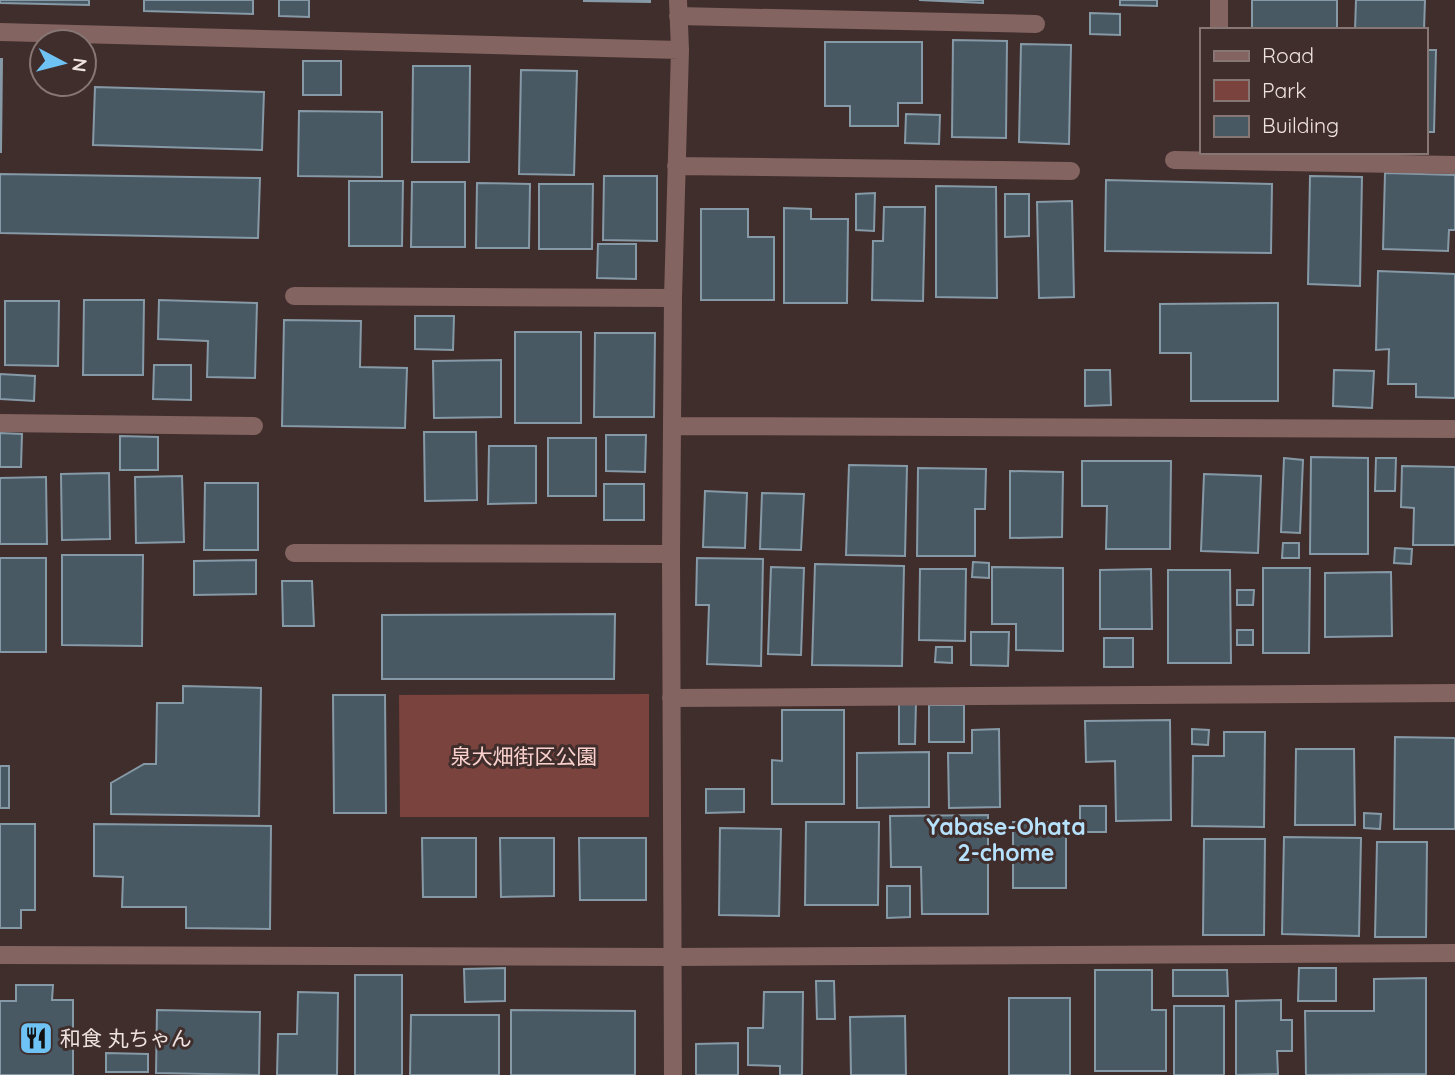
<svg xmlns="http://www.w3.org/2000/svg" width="1455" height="1075" font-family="Quicksand,'Noto Sans JP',sans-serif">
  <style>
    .green { fill: #7b433e }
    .building { fill: #485964; stroke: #8699a6; stroke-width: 2 }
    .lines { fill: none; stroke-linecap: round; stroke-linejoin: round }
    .minor { stroke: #836461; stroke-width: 18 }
    .labels { text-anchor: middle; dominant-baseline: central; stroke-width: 6; stroke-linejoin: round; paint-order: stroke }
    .park-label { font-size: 21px; fill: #fad1cd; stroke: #402e2c }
    .poi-label { font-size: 21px; fill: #efe3e1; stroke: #402e2c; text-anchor: start }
    .neighbourhood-label { font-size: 23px; font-weight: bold; fill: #b6e2fe; stroke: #402e2c }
  </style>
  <rect width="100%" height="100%" fill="#402e2c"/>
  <path class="green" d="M649 694V817H400L399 695Z"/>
  <path class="building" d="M0 0H89V5L0 3Z
    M144 0H253V14L144 11Z
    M279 0H309V17L279 16Z
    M584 0H650V2L584 1Z
    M919 0H983V3Z
    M1120 0H1157V6L1120 5Z
    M1252 0H1337V30H1252Z
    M1356 0H1425L1424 30H1355Z
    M1090 13 1120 14V35L1090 34Z
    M953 40 1007 41 1006 138 952 137Z
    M825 42H922V103H898V126H850V106H825Z
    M1021 44 1071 45 1069 144 1019 142Z
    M1425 50H1436L1434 132H1425Z
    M0 59H2L1 152H0Z
    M303 61H341V95H303Z
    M413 66H470L469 162H412Z
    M521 70 577 71 574 175 519 174Z
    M95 87 264 92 262 150 93 145Z
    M299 111 382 112V177L298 176Z
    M906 114 940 115 939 144 905 143Z
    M1385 173 1455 175V230H1449L1448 251 1383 249Z
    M0 174 260 178 258 238 0 233Z
    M604 176H657V241L603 240Z
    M1310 176 1362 177 1360 286 1308 284Z
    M1106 180 1272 184 1271 253 1105 251Z
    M349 181H403L402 246H349Z
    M412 182H465V247H411Z
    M477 183 530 184 529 248H476Z
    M539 184H593L592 249H539Z
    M936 186 996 187 997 298 936 297Z
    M875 193 874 231 856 230V194Z
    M1005 194H1029V236L1005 237Z
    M1072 201 1074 297 1039 298 1037 202Z
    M884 207H925L923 301 872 300 873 241H883Z
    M784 208 811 209V219H848L847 303H784Z
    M701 209H748V237H774V300H701Z
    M598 244H636V279L597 278Z
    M1378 271 1455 274V398L1416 397V384H1388L1389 349 1376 350Z
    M84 300H144L143 375H83Z
    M159 300 257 303 255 378 207 377 208 341 158 339Z
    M5 301H59L58 366 5 365Z
    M1278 303V401H1191V353H1160V304Z
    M415 316H454L453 350 415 349Z
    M284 320 361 321 360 367 407 368 405 428 282 426Z
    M515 332H581V423H515Z
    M595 333H655L654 417H594Z
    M501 360V417L434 418 433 361Z
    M154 365H191V400L153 399Z
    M1085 370H1110L1111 405 1085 406Z
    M1334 370 1374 371 1372 408 1333 406Z
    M0 374 35 376 34 401 0 399Z
    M424 432H476L477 500 425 501Z
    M0 433 22 434 21 467H0Z
    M606 435H646L645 472 606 471Z
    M120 436 158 437V470H120Z
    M548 438H596V496H548Z
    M489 446H536V503L488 504Z
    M1311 457 1368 458V554H1310Z
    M1284 458 1303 460 1300 533 1281 532Z
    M1376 458H1396L1395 491H1375Z
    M1082 461H1171L1170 549H1106L1107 506H1082Z
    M849 465 907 466 905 556 846 555Z
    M1402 466 1455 467V545H1413L1414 508 1401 507Z
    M918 468 986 469 985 509H975V556H917Z
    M1010 471 1063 472 1062 537 1010 538Z
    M109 473 110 539 62 540 61 474Z
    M1204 474 1261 476 1258 553 1201 551Z
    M182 476 184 542 136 543 135 477Z
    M46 477 47 544H0V478Z
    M205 483H258V550H204Z
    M604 484H644V520H604Z
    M705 491 747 493 745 548 703 547Z
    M762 493 804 494 801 550 760 549Z
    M1283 543H1299V558H1282Z
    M1395 548 1412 549 1411 564 1394 563Z
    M62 555H143L142 646 62 645Z
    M0 558H46V652H0Z
    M697 558 763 559 761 666 707 664 709 605H696Z
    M256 560V594L194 595V561Z
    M973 562 989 563V578L972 577Z
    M815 564 904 566 902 666 812 665Z
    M771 567 804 568 801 655 768 654Z
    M992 567 1063 568V651L1016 650V624H992Z
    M1263 568H1310L1309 653H1263Z
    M920 569H966L965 641 919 640Z
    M1151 569 1152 629H1100V570Z
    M1168 570H1230L1231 663H1168Z
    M1391 572 1392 636 1325 637V573Z
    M282 581H312L314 626H283Z
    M1237 590H1254L1253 605H1237Z
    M615 614 614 679H382V615Z
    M1237 630H1253V645H1237Z
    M971 632H1009L1008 666 971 665Z
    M1104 638H1133V667H1104Z
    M936 647H952V663L935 662Z
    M183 686 261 688 259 816 111 814V783L144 764H156L157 703H183Z
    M333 695H385L386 813H334Z
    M899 702H916L915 744H899Z
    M929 705H964V742H929Z
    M782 710H844V804H772V760L782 761Z
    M1170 720 1171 820 1116 821 1115 761 1086 762 1085 721Z
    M999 729 1000 807 949 808 948 753H972V730Z
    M1192 729 1209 730 1208 745 1192 744Z
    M1224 732H1265L1264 827 1192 826 1193 756H1224Z
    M1395 737 1455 738V829H1394Z
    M1296 749H1354L1355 825H1295Z
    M929 752V807L857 808V753Z
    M0 766H9V808H0Z
    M706 789H744V812L706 813Z
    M1080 806H1106V832H1080Z
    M1364 813 1381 814 1380 829 1364 828Z
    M988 815V914H922L921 867H891L890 816Z
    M806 822H879L878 905H805Z
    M1013 822H1066V888H1013Z
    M0 824H35V910H21V928H0Z
    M94 824 271 826 270 929 186 928V907H122L123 877 94 876Z
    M720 828 781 829 779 916 719 915Z
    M1284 837 1361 838 1359 936 1282 934Z
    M422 838H476V897H423Z
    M500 838H554V896L501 897Z
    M579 838H646V900H580Z
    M1204 839H1265L1264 935H1203Z
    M1377 842H1427L1426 937H1375Z
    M887 886H910V917L887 918Z
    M505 968V1001L465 1002 464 969Z
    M1299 968H1336V1001H1298Z
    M1095 970H1152V1010H1166V1071H1095Z
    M1173 970H1227L1228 996H1173Z
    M355 975H402V1075H355Z
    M1426 978V1074L1306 1075 1305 1011H1374V979Z
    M816 981H834L835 1019H817Z
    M16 985H53L52 1000H73V1075H0V1001H16Z
    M298 992 338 993 337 1075H277L278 1034H297Z
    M764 992H803L802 1075H780V1066L748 1065V1028H763Z
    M1009 998H1070V1075H1009Z
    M1281 1000V1020H1292V1051H1277L1278 1074 1236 1075V1001Z
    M1174 1006H1224V1075H1174Z
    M157 1010 260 1012 259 1075 156 1073Z
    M511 1010 635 1011V1075H511Z
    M411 1015H499V1075H410Z
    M905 1016 906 1075H851L850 1017Z
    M738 1043V1075H696V1044Z
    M106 1053 148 1054V1072H106Z"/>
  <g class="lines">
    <path class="minor" d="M678 16 1036 24
      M1219 30V0
      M0 32 680 50
      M1174 160 1455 165
      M676 166 1071 171
      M294 296 673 298
      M0 423 254 426
      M674 426 1455 429
      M294 553 671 554
      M671 698 1455 693
      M0 955 673 957 1455 953
      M673 1075 671 554 673 298 680 50 678 0"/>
  </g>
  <defs>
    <g id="restaurant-square" transform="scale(1.75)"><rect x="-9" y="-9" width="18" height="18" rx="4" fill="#6fc2f4" stroke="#402e2c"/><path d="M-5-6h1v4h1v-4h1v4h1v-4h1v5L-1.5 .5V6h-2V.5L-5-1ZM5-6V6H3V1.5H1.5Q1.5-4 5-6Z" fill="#111"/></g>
  </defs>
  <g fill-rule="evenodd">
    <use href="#restaurant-square" x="36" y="1038"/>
  </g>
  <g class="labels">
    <g class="park-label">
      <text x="524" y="756">泉大畑街区公園</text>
    </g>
    <g class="poi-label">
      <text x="60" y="1038">和食 丸ちゃん</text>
    </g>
    <g class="neighbourhood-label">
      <text x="1006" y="826">Yabase-Ohata<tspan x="1006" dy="26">2-chome</tspan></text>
    </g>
  </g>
  <rect x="1200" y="28" width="228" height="126" fill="#402e2c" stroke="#867674" stroke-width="2"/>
  <rect x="1214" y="51" width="35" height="10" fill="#836461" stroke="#867674" stroke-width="2"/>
  <text x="1262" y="63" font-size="21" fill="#efe3e1">Road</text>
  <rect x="1214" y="80" width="35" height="21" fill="#7b433e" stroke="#867674" stroke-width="2"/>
  <text x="1262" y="98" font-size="21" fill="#efe3e1">Park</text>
  <rect x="1214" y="116" width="35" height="21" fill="#485964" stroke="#867674" stroke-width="2"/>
  <text x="1262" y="133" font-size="21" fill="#efe3e1">Building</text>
  <g transform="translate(63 63) rotate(97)"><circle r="33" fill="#402e2c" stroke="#867674" stroke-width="2"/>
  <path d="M0-5L12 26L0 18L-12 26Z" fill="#6fc2f4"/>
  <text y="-10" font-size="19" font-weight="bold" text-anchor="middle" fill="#efe3e1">N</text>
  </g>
</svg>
